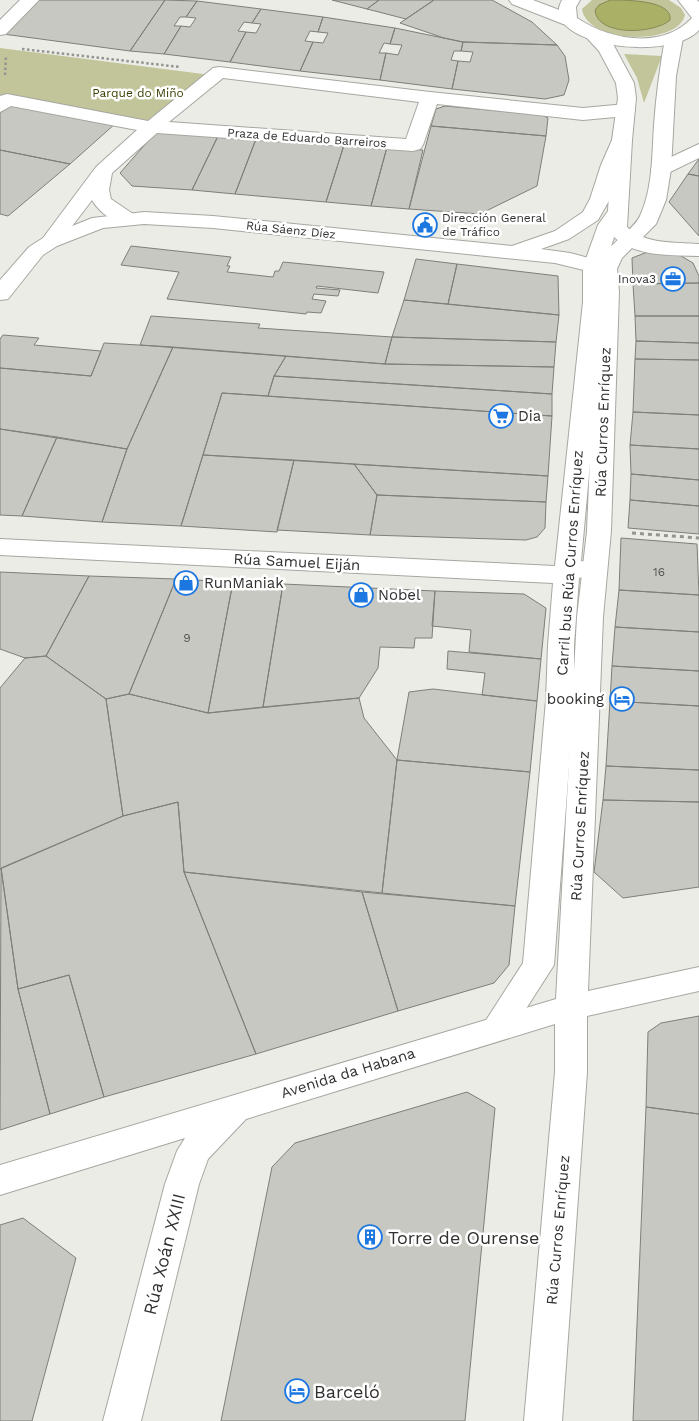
<svg xmlns="http://www.w3.org/2000/svg" width="699" height="1421" font-family="'Work Sans',sans-serif">
  <style>
    .green { fill: #c2c599 }
    .water { fill: #abb067; stroke: #868a56 }
    .building { fill: #c8c8c3; stroke: #7f7f7a }
    .lines { fill: none; stroke-linecap: round; stroke-linejoin: round }
    .street-casing { stroke: #a7a7a2; stroke-width: 2 }
    .secondary-casing { stroke: #a7a7a2; stroke-width: 2 }
    .primary-casing { stroke: #a7a7a2; stroke-width: 2 }
    .path-far1 { stroke: #949491; stroke-width: 2.5; stroke-dasharray: 2.5 2.5; stroke-linecap: butt }
    .path { stroke: #949491; stroke-width: 3; stroke-dasharray: 4 4; stroke-linecap: butt }
    .street { fill: #fff; fill-rule: evenodd }
    .secondary { fill: #fff; fill-rule: evenodd }
    .primary { fill: #fff; fill-rule: evenodd }
    .labels { text-anchor: middle; dominant-baseline: central; stroke-width: 5; stroke-linejoin: round; paint-order: stroke }
    .far-park-label { font-size: 12px; fill: #3b3d01; stroke: #fff }
    .far-street-label { font-size: 12px; fill: #30312f; stroke: #fff }
    .far-poi-label { font-size: 12px; fill: #30312f; stroke: #fff; text-anchor: start }
    .number-label { font-size: 12px; fill: #565754 }
    .poi-label { font-size: 15px; fill: #30312f; stroke: #fff; text-anchor: start }
    .street-label { font-size: 15px; fill: #30312f; stroke: #fff }
    .near-poi-label { font-size: 18px; fill: #30312f; stroke: #fff; text-anchor: start }
    .near-street-label { font-size: 18px; fill: #30312f; stroke: #fff }
  </style>
  <rect width="100%" height="100%" fill="#ecece7"/>
  <path class="green" d="M592 0H669L681 8 685 15C677 47 586 43 582 9Z
    M0 48 211 75 150 123 0 102Z
    M624 54 662 56 644 103 637 78Z"/>
  <path class="water" d="M610 0C626 0 673 0 670 20 655 34 597 37 595 10L599 5Z"/>
  <path class="building" d="M34 0H165L130 51 3 34Z
    M165 0 197 1 186 17H180L174 26H181L164 54 130 51Z
    M332 0H379L367 9Z
    M379 0H434L406 19 367 9Z
    M434 0H492L532 22 557 45 463 42 444 38 400 23Z
    M197 1 261 9 252 23 244 22 238 31 246 32 230 62 164 54 181 26 190 27 196 18 186 17Z
    M261 9 323 17 318 32 310 31 305 41 313 42 300 71 230 62 246 32 256 33 261 24 252 23Z
    M323 17 395 28 390 44 384 43 379 53H386L380 80 300 71 313 42 323 43 328 33 318 32Z
    M395 28 463 42 461 51H454L451 60 458 61 452 89 380 80 386 53 398 55 402 45 390 44Z
    M463 42 557 45 565 56 569 80 564 95 545 99 452 89 458 61 470 62 473 52 461 51Z
    M12 103 116 123 70 164 0 150V113Z
    M445 106 542 115 548 118 546 136 431 126 436 109Z
    M431 126 546 136 537 186 480 214 409 209Z
    M156 132 218 136 192 190 132 186 120 173Z
    M218 136 256 139 235 194 192 190Z
    M256 139 344 145 326 202 235 194Z
    M344 145 387 147 371 206 326 202Z
    M387 147 423 150 409 209 371 206Z
    M0 150 70 164 8 216 0 214Z
    M699 159V176L688 174Z
    M688 174 699 176V236L669 202Z
    M131 246 231 257 227 266H230L227 272 273 277 275 271H279L283 262 384 272 378 293 317 286 316 288 340 290 338 296 314 294 312 299 326 301 321 313 307 312 306 314 167 299 179 272 121 265Z
    M650 251 676 253 693 263 699 276V283L633 284 632 258Z
    M416 259 457 264 448 304 404 300Z
    M457 264 558 276 559 315 448 304Z
    M699 283V316H635L633 284Z
    M404 300 559 315 556 342 392 337Z
    M151 316 260 324 258 328 392 337 385 364 140 345Z
    M635 316H699V343L636 341Z
    M3 335 39 338 34 345 101 351 91 376 0 368V339Z
    M392 337 556 342 554 367 385 364Z
    M636 341 699 343V360L635 359Z
    M104 343 173 347 127 449 0 429V368L91 376Z
    M173 347 286 356 274 376 268 396 222 393 181 526 102 522 127 449Z
    M286 356 385 364 554 367 552 394 274 376Z
    M635 359 699 360V415L633 412Z
    M274 376 552 394V416L268 396Z
    M222 393 552 416 548 476 203 455Z
    M633 412 699 415V449L630 445Z
    M0 429 57 437 22 516 0 515Z
    M57 437 127 449 102 522 22 516Z
    M630 445 699 449V480L631 474Z
    M203 455 294 460 277 532 181 526Z
    M294 460 354 464 377 495 370 535 277 530Z
    M354 464 548 476 546 502 377 495Z
    M631 474 699 480V506L630 500Z
    M377 495 546 502 545 528 537 537 526 540 370 535Z
    M630 500 699 506V534L628 528Z
    M621 538 697 544 699 595 619 590Z
    M0 572 89 576 46 656 25 658 0 649Z
    M89 576 176 579 129 694 106 699 46 656Z
    M176 579 233 582 208 713 129 694Z
    M233 582 283 584 263 707 208 713Z
    M283 584 435 591 432 638H415L414 648 380 647 378 668 359 698 263 707Z
    M619 590 699 595V632L615 627Z
    M435 591 524 594 546 608 541 659 469 652 471 630 432 626Z
    M615 627 699 632V671L612 666Z
    M448 651 541 659 537 701 482 695 485 673 447 669Z
    M46 656 106 699 123 816 0 869V688L25 658Z
    M612 666 699 671V706L610 701Z
    M433 689 537 701 530 772 397 760 409 692Z
    M129 694 208 713 359 698 364 718 397 760 382 893 184 872 178 802 123 816 106 699Z
    M610 701 699 706V770L606 766Z
    M397 760 530 772 515 906 382 893Z
    M606 766 699 770V802L603 800Z
    M603 800 699 802V887L623 898 594 872Z
    M178 802 184 872 256 1054 104 1097 69 975 18 989 1 868 123 816Z
    M1 868 18 989 50 1114 0 1130Z
    M184 872 362 892 398 1011 256 1054Z
    M362 892 515 906 509 965 494 983 398 1011Z
    M69 975 104 1097 50 1114 18 989Z
    M699 1016V1114L646 1107 648 1032 661 1023Z
    M467 1092 495 1108 465 1421H221L272 1167 295 1143Z
    M646 1107 699 1114V1421H633Z
    M23 1218 76 1258 32 1421H0V1225Z"/>
  <g class="lines">
    <g class="street-casing">
      <path id="street" d="M20 0H39L6 34 0 35V20Z
        M219 67 430 92 583 108 626 104 633 106 635 110 633 114 626 116 583 120 437 104 423 145 420 149 413 151 157 133 112 173 109 190 111 199 136 216 139 220 136 224C120 228 100 214 92 200L57 246 50 248 43 246 40 242 96 167 137 130 11 106 0 112V96L7 94 148 121 213 68ZM223 78 419 102 406 139 169 122Z
        M622 134 629 136 632 140 627 227C646 245 675 242 699 244V256C672 255 635 257 614 237L605 267V302L581 561 594 563 598 569 594 575 579 578 574 645V700L554 965 508 1037 497 1041 486 1037 481 1028 523 963 546 700 548 645 553 583 0 555V539L555 566 583 302V267L598 225 608 211 612 140 615 136Z
        M699 144V158L668 173 661 175 654 173 651 169 654 165Z"/>
    </g>
    <g class="secondary-casing">
      <path id="secondary" d="M509 0H533L575 16 578 20 575 24 569 25 563 24 512 4Z
        M594 31 600 32 613 44 634 83 636 98 632 140 621 165 610 199 598 220 569 239 541 249 570 253 600 261C609 243 633 231 640 216 653 188 652 155 654 125 656 96 660 67 665 38L668 34 674 33 680 34 683 38 676 76 671 169 666 200 656 224 622 258 617 269 619 292 611 531 603 617 588 991 699 967V991L587 1016V1072L562 1421H524L555 1072V1024L246 1119 208 1159 199 1184 141 1421H103L165 1184 177 1151 185 1138 0 1195V1165L556 999 577 617 587 531 597 292 596 273 555 263 213 228 144 224 103 228 57 246 43 255 8 299 0 300V280L29 247 43 238 92 218 144 212 213 216 512 246 555 231 583 212 590 199 601 165 612 140 618 98 616 83 599 51 585 36 588 32Z"/>
    </g>
    <g class="primary-casing">
      <path id="primary" d="M562 0H580L576 7 577 18C610 40 662 50 692 18L678 0H697L699 2V30C668 64 537 44 562 0Z"/>
    </g>
    <path class="path-far1" d="M22 49 180 67
      M5 75 6 56"/>
    <path class="path" d="M632 533 699 538"/>
    <use href="#street" class="street"/>
    <use href="#secondary" class="secondary"/>
    <use href="#primary" class="primary"/>
  </g>
  <defs>
    <g id="civic-ring" transform="scale(1.25)"><circle r="9.5" fill="#fff" stroke="#1c77e1" stroke-width="1.5"/><path d="M-.6-6.5H3V-4.5H.6V-3L4-1V1h2V6H-6V1h2V-1L-.6-3ZM-1.2 2.5V6h2.4V2.5Z" fill="#1c77e1"/></g>
    <g id="office-ring" transform="scale(1.25)"><circle r="9.5" fill="#fff" stroke="#1c77e1" stroke-width="1.5"/><path d="M-6-3h4V-5.5h4V-3h4V5H-6ZM-1-4.5V-3h2v-1.5ZM-6 0V1H6V0Z" fill="#1c77e1"/></g>
    <g id="supermarket-ring" transform="scale(1.25)"><circle r="9.5" fill="#fff" stroke="#1c77e1" stroke-width="1.5"/><path d="M-6-5.5h2.5l.6 2H6L4.5 2H-2.5L-4.4-4H-6ZM-1.5 3.2a1.3 1.3 0 1 0 .1 0ZM3 3.2a1.3 1.3 0 1 0 .1 0Z" fill="#1c77e1"/></g>
    <g id="shop-ring" transform="scale(1.25)"><circle r="9.5" fill="#fff" stroke="#1c77e1" stroke-width="1.5"/><path d="M-5-2.5h2.3a2.7 3.5 0 0 1 5.4 0H5L5.5 6h-11ZM-1.5-2.5h3a1.5 2.3 0 0 0-3 0Z" fill="#1c77e1"/></g>
    <g id="hotel-ring" transform="scale(1.25)"><circle r="9.5" fill="#fff" stroke="#1c77e1" stroke-width="1.5"/><path d="M-6-4.5h1.5V1H6V5H4.5V3h-9V5H-6ZM-4 0a1.8 1.8 0 1 1 3.6 0ZM.5 0V-2.5h3Q6-2.5 6 0Z" fill="#1c77e1"/></g>
    <g id="building-ring" transform="scale(1.25)"><circle r="9.5" fill="#fff" stroke="#1c77e1" stroke-width="1.5"/><path d="M-4-6H4V6H1V3H-1V6H-4ZM-2.5-4.3h1.7v1.8h-1.7ZM.8-4.3h1.7v1.8H.8ZM-2.5-1h1.7V.8h-1.7ZM.8-1h1.7V.8H.8Z" fill="#1c77e1"/></g>
  </defs>
  <g fill-rule="evenodd">
    <use href="#civic-ring" x="425" y="225"/>
    <use href="#office-ring" x="673" y="279"/>
    <use href="#supermarket-ring" x="501" y="416"/>
    <use href="#shop-ring" x="186" y="583"/>
    <use href="#shop-ring" x="361" y="595"/>
    <use href="#hotel-ring" x="622" y="699"/>
    <use href="#building-ring" x="370" y="1237"/>
    <use href="#hotel-ring" x="297" y="1391"/>
  </g>
  <g class="labels">
    <g class="far-park-label">
      <text x="138" y="93">Parque do Miño</text>
    </g>
    <g class="far-street-label">
      <text transform="translate(307 138) rotate(4)">Praza de Eduardo Barreiros</text>
      <text transform="translate(291 230) rotate(6)">Rúa Sáenz Díez</text>
    </g>
    <g class="far-poi-label">
      <text x="442" y="218">Dirección General<tspan x="442" dy="14">de Tráfico</tspan></text>
      <text x="656" y="279" text-anchor="end">Inova3</text>
    </g>
    <g class="number-label">
      <text x="659" y="572">16</text>
      <text x="187" y="638">9</text>
    </g>
    <g class="poi-label">
      <text x="518" y="416">Dia</text>
      <text x="204" y="583">RunManiak</text>
      <text x="378" y="595">Nobel</text>
      <text x="604" y="699" text-anchor="end">booking</text>
    </g>
    <g class="street-label">
      <text transform="translate(603 422) rotate(-88)">Rúa Curros Enríquez</text>
      <text transform="translate(297 562) rotate(3)">Rúa Samuel Eiján</text>
      <text transform="translate(570 563) rotate(-86)">Carril bus Rúa Curros Enríquez</text>
      <text transform="translate(580 826) rotate(-87)">Rúa Curros Enríquez</text>
      <text transform="translate(348 1073) rotate(-17)">Avenida da Habana</text>
      <text transform="translate(558 1230) rotate(-85)">Rúa Curros Enríquez</text>
    </g>
    <g class="near-poi-label">
      <text x="388" y="1237">Torre de Ourense</text>
      <text x="314" y="1391">Barceló</text>
    </g>
    <g class="near-street-label">
      <text transform="translate(164 1254) rotate(-76)">Rúa Xoán XXIII</text>
    </g>
  </g>
</svg>
